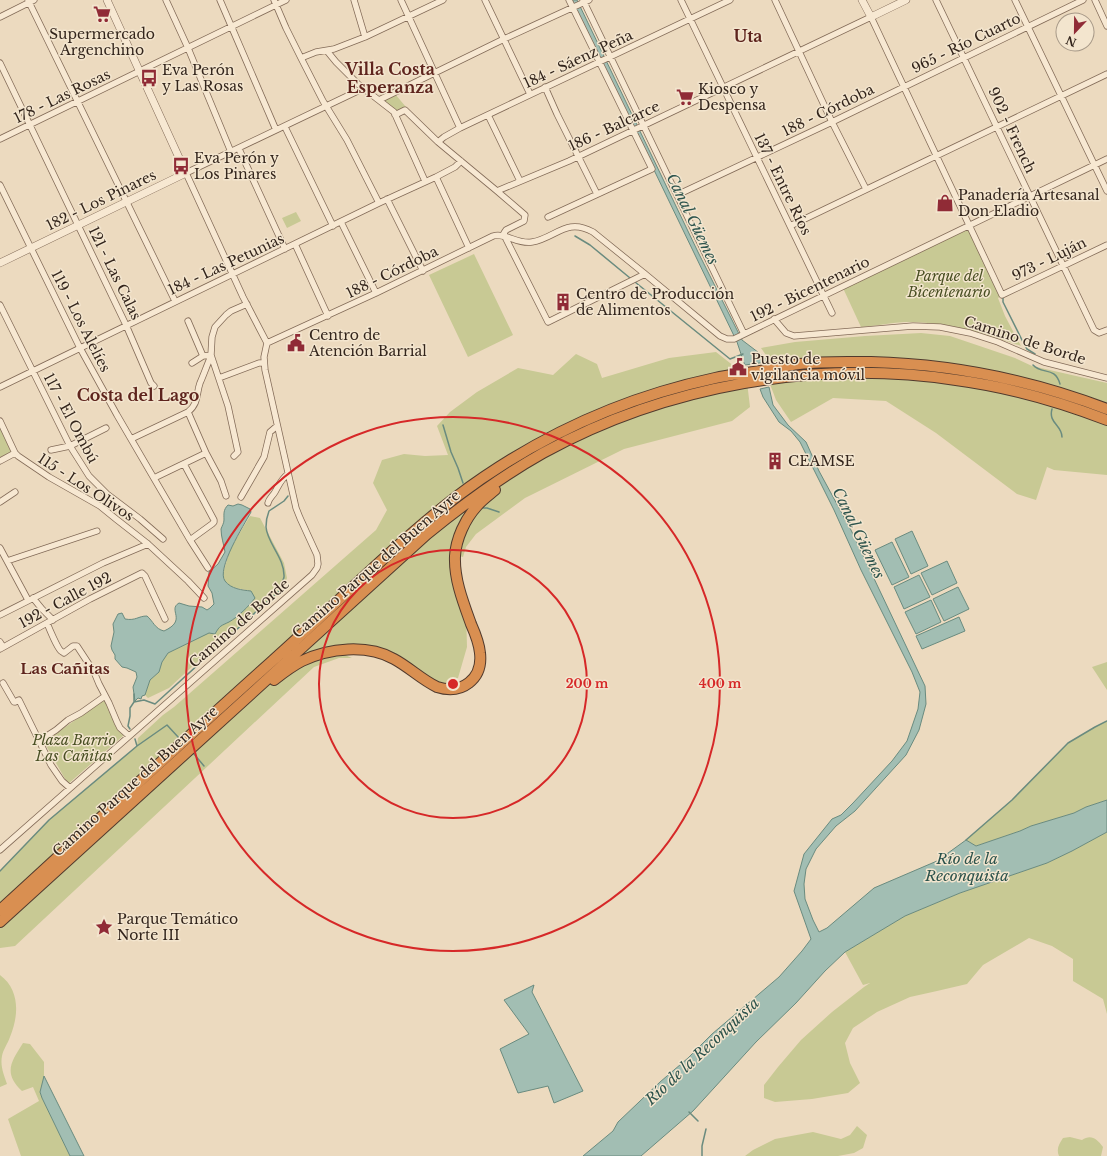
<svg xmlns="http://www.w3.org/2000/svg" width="1107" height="1156" font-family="'Libre Baskerville',serif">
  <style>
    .green { fill: #c8c994 }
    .water { fill: #a2beb3; stroke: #6a8b7f }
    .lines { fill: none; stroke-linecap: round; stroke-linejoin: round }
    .stream { stroke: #6a8b7f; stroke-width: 1.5 }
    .minor-casing { stroke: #836b58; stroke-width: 7 }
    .tertiary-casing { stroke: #836b58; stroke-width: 8 }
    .motorway-casing { stroke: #513a2d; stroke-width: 12 }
    .minor { stroke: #f7e8d2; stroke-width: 5.5 }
    .tertiary { stroke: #f7e8d2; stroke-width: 7 }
    .motorway { stroke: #d98f51; stroke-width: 10 }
    .ring { fill: none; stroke: #d62828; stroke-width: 2 }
    .labels { text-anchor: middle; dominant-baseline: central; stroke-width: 3; stroke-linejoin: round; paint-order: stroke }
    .poi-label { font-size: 14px; fill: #33251c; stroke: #f3e5ce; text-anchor: start }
    .street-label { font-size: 14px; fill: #33251c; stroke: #f3e5ce }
    .park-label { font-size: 14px; font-style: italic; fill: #494f23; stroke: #f3e5ce }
    .water-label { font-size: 15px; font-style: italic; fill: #2c534c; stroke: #f3e5ce }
    .neighbourhood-label { font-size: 15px; font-weight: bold; fill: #5e241d; stroke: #f3e5ce }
    .quarter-label { font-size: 16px; font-weight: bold; fill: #5e241d; stroke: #f3e5ce }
    .centre { fill: #d62828; stroke: #f3e5ce; stroke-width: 2 }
    .ring-label { font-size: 12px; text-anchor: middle; font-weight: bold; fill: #d62828; stroke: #f3e5ce; stroke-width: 3; stroke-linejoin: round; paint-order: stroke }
  </style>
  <rect width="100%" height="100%" fill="#ecdabf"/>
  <path class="green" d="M395 94 406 107 397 114 395 110 383 99Z
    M296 212 301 221 287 228 282 218Z
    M968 229 1001 296 998 298 1005 316 1021 346C983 333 945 321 904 322 890 323 875 326 861 327L843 288Z
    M474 254 513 335 468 357 429 275Z
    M921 333 950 336 1015 358 1032 366 1107 383V475L1054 470 1047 467 1036 500 1017 494 936 433 886 401 833 398 791 422 776 400 765 371 768 358 761 348 795 342 865 336Z
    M716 352 744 374 747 382 750 407 732 421 624 449 525 498 476 534 466 547 463 557 455 555 466 610 467 647 458 678 441 688 390 657 336 651 352 658H339L314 667 15 946 0 948V871L49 820 137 746 138 738 163 715 174 707 376 530 387 510 373 483 382 460 404 454 425 456 448 455 437 426 450 412 477 392 518 368 553 375 576 354 597 364 602 378 669 358Z
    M0 428 11 452 0 457Z
    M250 516 260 518 284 563 287 578 282 591 209 651 169 688 148 698 145 695 150 680 159 672 162 662 168 653 230 621 251 591 231 587 224 580 223 574 230 549Z
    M1107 662V690L1092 667Z
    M105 699 124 735 68 784 44 742Z
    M1107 721V800L1086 807 1074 813 1031 826 1020 831 976 846 966 840 1012 800 1068 743 1095 727Z
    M1107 832V1014L1103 999 1073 981V959L1052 946 1029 938 983 965 967 984 937 991 910 997 877 1012 853 1028 845 1043 850 1063 860 1083 848 1093 812 1099 775 1102 764 1098V1085L778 1067 801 1040 832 1012 864 987 870 983 863 985 845 952 905 916 960 893 1047 863 1072 851Z
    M0 975C20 990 19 1015 10 1037 8 1043 3 1050 2 1056 0 1066 4 1075 7 1084L0 1087Z
    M23 1043 30 1044 44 1062V1076L40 1092 42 1098 70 1156H21L8 1119 39 1101 33 1087 22 1091C3 1073 11 1062 23 1043Z
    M857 1126 867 1135 863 1148 854 1153 838 1156H745L753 1150 775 1139 813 1132 841 1139 850 1135Z
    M1070 1137 1082 1140C1091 1134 1097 1139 1103 1147L1101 1156H1059C1056 1149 1059 1144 1063 1138Z"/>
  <path class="water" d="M572 0H577L698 252 742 340 767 359 766 362 745 365 744 363 737 342Z
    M769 387 773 405 788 425 806 442 819 471 851 530 925 686 926 704 919 730 906 755 855 811 836 826 816 849 806 869 804 884 805 899 813 920 819 932 827 928 874 888 937 861 966 840 976 846 1020 831 1031 826 1074 813 1086 807 1107 800V832L1072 851 1047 863 960 893 905 916 845 952 825 971 796 1003 756 1042 693 1111 641 1156H583L613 1131 618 1122 660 1082 688 1058 712 1034 779 977 802 951 811 939 794 891 804 854 832 819 841 815 853 803 892 761 907 741 918 709 920 692 912 672 861 570 834 510 800 442 791 431 779 422 763 397 760 389Z
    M238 504 242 505 250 509 251 512C244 525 216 569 225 581 231 589 242 590 251 591L255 598C249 606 238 617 229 622 221 626 220 625 215 634L209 633 168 653 162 662 159 672 150 680 145 695 142 696 141 699 138 698 135 701 133 687 137 677 136 672 127 668 122 667 115 659V655L112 650 111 646 114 632 113 624 118 614 122 613 125 619C136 621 138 616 147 616 153 621 155 629 164 631 188 620 167 610 179 603L189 606 202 607 207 610 210 608 214 604 212 593 208 586 209 572 218 564 225 552C224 545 221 537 221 529 222 526 224 523 224 520 224 514 223 510 228 505L233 506Z
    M912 531 928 566 911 574 895 539Z
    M892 542 909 577 892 585 875 550Z
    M947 561 957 583 932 595 921 573Z
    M919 575 930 597 904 609 894 587Z
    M958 587 969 609 944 621 933 599Z
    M931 600 941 622 916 634 905 612Z
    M959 617 965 631 922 649 916 636Z
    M534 985 532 992 583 1091 554 1103 548 1086 518 1093 500 1049 529 1034 504 1000Z
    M44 1076 84 1156H70L42 1098 40 1092Z"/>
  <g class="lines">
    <path class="stream" d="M575 236 590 245 630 278
      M635 282 730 359 743 354
      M1003 298V302L1024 344 1027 349 1035 354
      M1033 365C1042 375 1055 366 1060 384
      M1052 409C1048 423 1062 425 1062 437
      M443 425 451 452 458 468 463 483
      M481 507 484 508H487L499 512
      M134 702V694
      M130 729 128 726 130 716V708L134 702 144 700 155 704 280 590C281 586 283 581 284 577 285 558 267 543 266 527 266 521 267 516 269 511L284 501 288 496
      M135 739 137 746
      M194 754 204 766
      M966 840 1012 800 1068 743 1095 727 1107 721
      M0 871 49 820 137 746 167 725 179 738
      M689 1112 698 1121
      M702 1156V1146L706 1129"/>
    <g class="minor-casing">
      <path id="minor" d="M28 0 175 301
        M166 0 188 48 231 152
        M220 0 276 130
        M274 0 286 28 301 58 323 101 347 140 379 203
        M354 0 365 37
        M401 0 460 128
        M485 0 530 94
        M583 0 744 334
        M681 0 832 313
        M775 0 832 122 866 189
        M936 0 1094 330 1099 333 1107 330
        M1015 0 1107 191
        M1095 0 1107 26
        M0 17 34 0
        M327 51 336 62 358 84 394 112 425 181
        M301 58 316 52 334 49 365 37 443 0
        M0 63 126 325 151 383 154 386
        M545 87 557 114 597 194
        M379 100 504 39 589 0
        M395 115 405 110 406 111 438 142 497 191 525 215 524 221 506 230 504 233 505 237
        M488 115 520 181
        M285 127 333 226
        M0 139 286 0
        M438 142 444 137 460 128 730 0
        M239 149 285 249
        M436 177 469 248
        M0 185 80 348 117 415 190 540 208 568
        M497 191 569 161 871 17 1002 295 1107 245
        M677 195 832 122 1083 0
        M387 199 423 271
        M548 217 652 169 569 0
        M341 222 376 293
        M790 226 1107 74
        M505 237 548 322 645 274
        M295 244 328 316
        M0 305 70 446 89 476 107 494 140 519 163 539
        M774 319 786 333 794 336 913 326 940 327 970 333 998 342 1044 362 1107 378
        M188 321 203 356 211 355
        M267 343 376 293 493 236C505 232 518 245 532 242 556 238 566 217 593 232L645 274 720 336 727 339H734L1107 159
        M267 343 243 297 186 173 364 88
        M192 363 203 356
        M219 378 259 363H264
        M0 387 379 203 436 177 455 167 461 161
        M188 412 206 453 221 481 226 496
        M0 421 15 453 18 456 49 477 100 506 116 519 148 544 188 581 204 598
        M131 439 188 412C199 403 196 394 200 383 204 374 207 365 211 356
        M51 450 70 446 106 428
        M234 456 238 452 228 406 211 355 212 337 215 327 226 315 231 311 247 304
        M0 461 15 453
        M184 464 214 520V522L212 524 190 540
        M154 478 206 453
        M241 497 264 457 270 432 277 426
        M0 502 15 492
        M268 503C269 498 272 497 275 492 279 485 281 479 288 474
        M0 548 28 600
        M7 561 97 531
        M33 598 42 609 53 620
        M0 615 103 563 148 544
        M47 623C49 628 58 649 61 651 62 652 63 652 64 653L73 646H77L94 672 99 684 109 703 117 722 120 728 129 736
        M0 642 3 647
        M0 649 90 599 142 573 145 576 165 619
        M3 683 14 702H15L19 700 51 765 62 781 70 788
        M39 741 56 730 68 720 81 713 105 696
        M0 850 312 575 317 568 318 564 317 555 300 518 296 508 265 370 264 357 267 343"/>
    </g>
    <g class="tertiary-casing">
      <path id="tertiary" d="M862 0 871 17 906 0
        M0 263 186 173 107 0"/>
    </g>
    <g class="motorway-casing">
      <path id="motorway" d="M274 680C283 673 292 666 302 661 329 648 367 644 394 659 409 667 422 680 437 687 462 695 483 679 480 653 479 642 475 633 471 624 463 602 454 579 455 556 456 539 465 519 477 506 482 500 489 495 495 490
        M0 910C90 828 179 744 270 663 308 629 344 595 381 561 405 539 430 517 456 497 533 439 621 398 715 378 728 375 741 374 754 372 769 370 784 366 799 364 823 361 847 362 871 362 952 364 1031 380 1107 409
        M0 922 427 534C464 504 502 476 543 453 667 385 817 359 956 380 1008 387 1058 401 1107 420"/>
    </g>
    <use href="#minor" class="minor"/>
    <use href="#tertiary" class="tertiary"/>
    <use href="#motorway" class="motorway"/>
  </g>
  <g class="ring">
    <circle cx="453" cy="684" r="134"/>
    <circle cx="453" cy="684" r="267"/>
  </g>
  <defs>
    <g id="supermarket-bare" transform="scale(1.38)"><path d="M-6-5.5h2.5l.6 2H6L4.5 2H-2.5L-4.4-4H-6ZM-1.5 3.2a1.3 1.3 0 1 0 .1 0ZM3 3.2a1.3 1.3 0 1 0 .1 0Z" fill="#902b36" stroke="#f3e5ce" stroke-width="2.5" paint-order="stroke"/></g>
    <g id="bus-bare" transform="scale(1.38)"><path d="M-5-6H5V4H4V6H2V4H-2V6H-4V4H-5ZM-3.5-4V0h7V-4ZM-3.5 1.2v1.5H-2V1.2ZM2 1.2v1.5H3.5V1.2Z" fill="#902b36" stroke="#f3e5ce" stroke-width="2.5" paint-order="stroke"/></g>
    <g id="shop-bare" transform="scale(1.38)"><path d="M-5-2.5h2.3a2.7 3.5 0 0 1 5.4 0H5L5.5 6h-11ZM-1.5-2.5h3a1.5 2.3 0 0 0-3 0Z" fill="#902b36" stroke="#f3e5ce" stroke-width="2.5" paint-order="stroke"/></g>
    <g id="building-bare" transform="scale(1.38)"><path d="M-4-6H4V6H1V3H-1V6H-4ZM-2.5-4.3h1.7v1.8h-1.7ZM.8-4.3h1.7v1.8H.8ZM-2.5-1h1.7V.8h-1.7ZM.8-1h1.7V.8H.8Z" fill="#902b36" stroke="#f3e5ce" stroke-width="2.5" paint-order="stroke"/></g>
    <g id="civic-bare" transform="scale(1.38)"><path d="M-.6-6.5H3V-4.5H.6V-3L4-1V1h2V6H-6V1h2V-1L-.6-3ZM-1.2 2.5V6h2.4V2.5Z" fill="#902b36" stroke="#f3e5ce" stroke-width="2.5" paint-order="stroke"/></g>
    <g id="sight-bare" transform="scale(1.38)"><path d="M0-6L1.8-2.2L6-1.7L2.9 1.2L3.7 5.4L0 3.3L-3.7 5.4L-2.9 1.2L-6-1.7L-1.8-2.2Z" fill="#902b36" stroke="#f3e5ce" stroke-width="2.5" paint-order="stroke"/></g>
  </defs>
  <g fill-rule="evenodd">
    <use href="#supermarket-bare" x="102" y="14"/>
    <use href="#bus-bare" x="149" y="78"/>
    <use href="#supermarket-bare" x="685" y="97"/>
    <use href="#bus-bare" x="181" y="166"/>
    <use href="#shop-bare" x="945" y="203"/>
    <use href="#building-bare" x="563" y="302"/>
    <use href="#civic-bare" x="296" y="343"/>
    <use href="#civic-bare" x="738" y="367"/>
    <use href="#building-bare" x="775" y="461"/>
    <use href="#sight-bare" x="104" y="927"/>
  </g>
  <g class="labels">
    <g class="poi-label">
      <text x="102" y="34" text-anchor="middle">Supermercado<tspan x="102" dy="16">Argenchino</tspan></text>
      <text x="162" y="70">Eva Perón<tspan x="162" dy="16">y Las Rosas</tspan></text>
      <text x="698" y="89">Kiosco y<tspan x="698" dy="16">Despensa</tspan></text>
      <text x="194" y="158">Eva Perón y<tspan x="194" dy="16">Los Pinares</tspan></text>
      <text x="958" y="195">Panadería Artesanal<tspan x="958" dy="16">Don Eladio</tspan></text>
      <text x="576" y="294">Centro de Producción<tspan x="576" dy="16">de Alimentos</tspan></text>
      <text x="309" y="335">Centro de<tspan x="309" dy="16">Atención Barrial</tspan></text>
      <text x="751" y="359">Puesto de<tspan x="751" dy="16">vigilancia móvil</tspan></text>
      <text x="788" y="461">CEAMSE</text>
      <text x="117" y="919">Parque Temático<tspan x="117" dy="16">Norte III</tspan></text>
    </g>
    <g class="street-label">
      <text transform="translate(966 43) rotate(-26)">965 - Río Cuarto</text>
      <text transform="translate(578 59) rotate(-25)">184 - Sáenz Peña</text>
      <text transform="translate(62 96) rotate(-26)">178 - Las Rosas</text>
      <text transform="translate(828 110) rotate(-26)">188 - Córdoba</text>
      <text transform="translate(614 126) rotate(-25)">186 - Balcarce</text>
      <text transform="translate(1012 130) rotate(65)">902 - French</text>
      <text transform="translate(783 184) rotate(64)">137 - Entre Ríos</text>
      <text transform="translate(101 200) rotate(-26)">182 - Los Pinares</text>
      <text transform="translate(1049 259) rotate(-26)">973 - Luján</text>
      <text transform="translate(226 264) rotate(-25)">184 - Las Petunias</text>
      <text transform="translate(392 272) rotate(-26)">188 - Córdoba</text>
      <text transform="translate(115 273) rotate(64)">121 - Las Calas</text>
      <text transform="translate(810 289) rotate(-26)">192 - Bicentenario</text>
      <text transform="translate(81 321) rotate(63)">119 - Los Alelíes</text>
      <text transform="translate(1025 340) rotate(18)">Camino de Borde</text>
      <text transform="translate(71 418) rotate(62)">117 - El Ombú</text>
      <text transform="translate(86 487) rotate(33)">115 - Los Olivos</text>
      <text transform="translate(376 564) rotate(-41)">Camino Parque del Buen Ayre</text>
      <text transform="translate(65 600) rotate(-28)">192 - Calle 192</text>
      <text transform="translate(239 623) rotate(-41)">Camino de Borde</text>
      <text transform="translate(135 781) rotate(-42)">Camino Parque del Buen Ayre</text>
    </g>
    <g class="park-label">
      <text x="949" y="276">Parque del<tspan x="949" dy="16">Bicentenario</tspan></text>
      <text x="74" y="740">Plaza Barrio<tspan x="74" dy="16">Las Cañitas</tspan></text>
    </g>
    <g class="water-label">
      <text transform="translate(693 219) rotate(64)">Canal Güemes</text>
      <text transform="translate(859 533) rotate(64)">Canal Güemes</text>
      <text x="967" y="858">Río de la<tspan x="967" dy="17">Reconquista</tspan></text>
      <text transform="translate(702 1051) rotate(-43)">Río de la Reconquista</text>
    </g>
    <g class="neighbourhood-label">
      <text x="65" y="668">Las Cañitas</text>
    </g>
    <g class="quarter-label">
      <text x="748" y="36">Uta</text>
      <text x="390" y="69">Villa Costa<tspan x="390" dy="18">Esperanza</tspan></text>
      <text x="138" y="395">Costa del Lago</text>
    </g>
  </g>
  <circle cx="453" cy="684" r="6" class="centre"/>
  <g class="ring-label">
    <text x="587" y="688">200 m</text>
    <text x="720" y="688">400 m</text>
  </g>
  <g transform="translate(1075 32) rotate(202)"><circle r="19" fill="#f3e5ce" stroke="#a69887"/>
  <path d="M0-3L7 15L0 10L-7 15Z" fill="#902b36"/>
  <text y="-6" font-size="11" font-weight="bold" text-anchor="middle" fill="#33251c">N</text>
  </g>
</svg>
